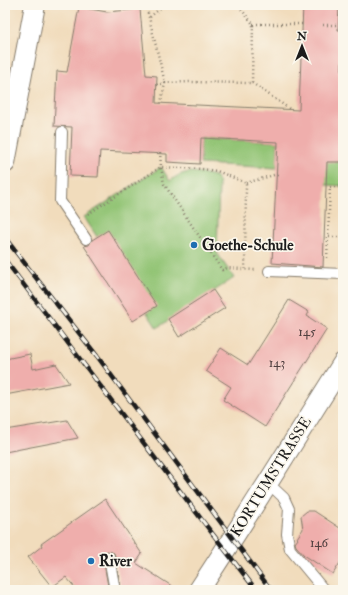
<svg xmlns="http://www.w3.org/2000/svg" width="348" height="595" font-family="'IM FELL Double Pica',serif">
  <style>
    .green { fill: #92c475; stroke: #577048 }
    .building { fill: #efaeac }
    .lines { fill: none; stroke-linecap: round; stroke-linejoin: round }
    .lane-casing { stroke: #867c6c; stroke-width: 12 }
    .street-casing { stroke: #867c6c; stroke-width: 22 }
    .path { stroke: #867c6c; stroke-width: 2.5; stroke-dasharray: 1 3; stroke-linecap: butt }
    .lane { stroke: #fff; stroke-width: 10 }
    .street { stroke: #fff; stroke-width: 20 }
    .rail-casing { stroke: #1c1c1c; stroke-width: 4.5 }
    .rail { stroke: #fbf7ec; stroke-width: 3; stroke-dasharray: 9; stroke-linecap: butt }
    .poi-dot { fill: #1f6fb2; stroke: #fbf7ec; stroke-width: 1.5 }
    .labels { text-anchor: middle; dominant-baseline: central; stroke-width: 3.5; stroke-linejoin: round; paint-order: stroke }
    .number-label { font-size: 13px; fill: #514040 }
    .poi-label { font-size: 15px; font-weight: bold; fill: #1c1c1c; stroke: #fbf7ec; text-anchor: start }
    .street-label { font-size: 15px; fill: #1c1c1c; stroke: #fbf7ec }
  </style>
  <rect width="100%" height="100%" fill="#fbf7ec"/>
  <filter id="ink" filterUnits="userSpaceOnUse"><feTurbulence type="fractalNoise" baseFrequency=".025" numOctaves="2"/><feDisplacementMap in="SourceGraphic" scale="8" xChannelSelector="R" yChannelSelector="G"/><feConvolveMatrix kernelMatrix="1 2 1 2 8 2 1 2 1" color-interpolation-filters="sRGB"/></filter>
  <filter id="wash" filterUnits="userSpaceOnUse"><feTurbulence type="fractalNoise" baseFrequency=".012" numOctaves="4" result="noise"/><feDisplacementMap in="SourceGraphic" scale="16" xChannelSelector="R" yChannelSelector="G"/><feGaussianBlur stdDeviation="0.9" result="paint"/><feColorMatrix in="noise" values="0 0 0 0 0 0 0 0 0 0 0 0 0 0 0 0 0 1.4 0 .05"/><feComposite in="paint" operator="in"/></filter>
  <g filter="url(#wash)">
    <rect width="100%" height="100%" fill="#f1dcbc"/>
    <path class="green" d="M201 138 278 142 277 168 200 164Z
      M310 161 343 162V186L309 184Z
      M161 167 170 181C186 168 197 172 215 176L219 183 217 253 234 278 157 328 84 217Z"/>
    <g id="blocks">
      <path class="building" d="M303 5H339L338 30H343L341 92H343V162H327L323 267 272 263 278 142 201 138 200 164 167 162V154L100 151 98 177 70 176 72 127 54 126 57 71 67 72 79 7 107 12 140 9 146 75 157 76 156 103 299 110Z
        M108 230 157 306 133 321 84 246 89 245 92 240Z
        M213 290 225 308 179 337 168 319Z
        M289 300 309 312 307 316 327 329 265 427 223 400 231 387 206 371 221 348 248 365Z
        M30 354 33 369 56 364 69 383 5 395V359Z
        M67 420 78 438 5 452V430Z
        M105 499 142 554 136 563 178 590H118L120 584 115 556 114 553 108 551 105 552 103 558 108 586 110 590H77L66 577 52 587 28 557 42 546 41 544Z
        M307 511H314L343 530V558L333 574 304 555 296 546 295 543 298 539 297 538 303 529 301 516Z"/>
    </g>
  </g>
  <g filter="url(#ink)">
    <use href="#blocks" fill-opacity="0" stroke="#867c6c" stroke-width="1"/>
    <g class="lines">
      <g class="lane-casing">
        <path id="lane" d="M62 132 60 201 86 239
          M269 271 343 274
          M267 482 284 498 289 509 287 534 290 549 324 590
          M109 557 114 585"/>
      </g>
      <g class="street-casing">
        <path id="street" d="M5 163 35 5
          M199 590C248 516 295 439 343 363"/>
      </g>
      <path class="path" d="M146 5 165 83 189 82 252 83 253 24 238 5
        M150 17 164 5
        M253 24H302
        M323 25H343
        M252 83 291 110
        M157 85 165 83 161 103
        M160 152 161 167 164 184 222 270 227 268 255 270
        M246 183 274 175H280
        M343 187H330L328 237H343
        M88 214 161 167 202 169 217 171 246 183 245 269
        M327 258 328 237"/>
      <use href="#lane" class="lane"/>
      <use href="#street" class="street"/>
      <g class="rail-casing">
        <path id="rail" d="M5 238 97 356 271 590
          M5 260 205 524 256 590"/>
      </g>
      <use href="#rail" class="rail"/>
    </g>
  </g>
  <g class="poi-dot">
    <circle cx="194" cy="245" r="4"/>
    <circle cx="91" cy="561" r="4"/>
  </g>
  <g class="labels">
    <g class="number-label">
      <text x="307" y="332">145</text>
      <text x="277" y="363">143</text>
      <text x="319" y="543">146</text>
    </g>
    <g class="poi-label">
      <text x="202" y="245">Goethe-Schule</text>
      <text x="99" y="561">River</text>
    </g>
    <g class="street-label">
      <text transform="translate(271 477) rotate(-58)">KORTUMSTRASSE</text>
    </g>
  </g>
  <rect width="348" height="595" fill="none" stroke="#fbf7ec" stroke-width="20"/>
  <g transform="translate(302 46)" stroke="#fbf7ec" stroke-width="3" paint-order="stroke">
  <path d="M0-3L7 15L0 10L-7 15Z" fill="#1c1c1c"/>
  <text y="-6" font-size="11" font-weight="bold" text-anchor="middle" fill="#1c1c1c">N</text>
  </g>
</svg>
